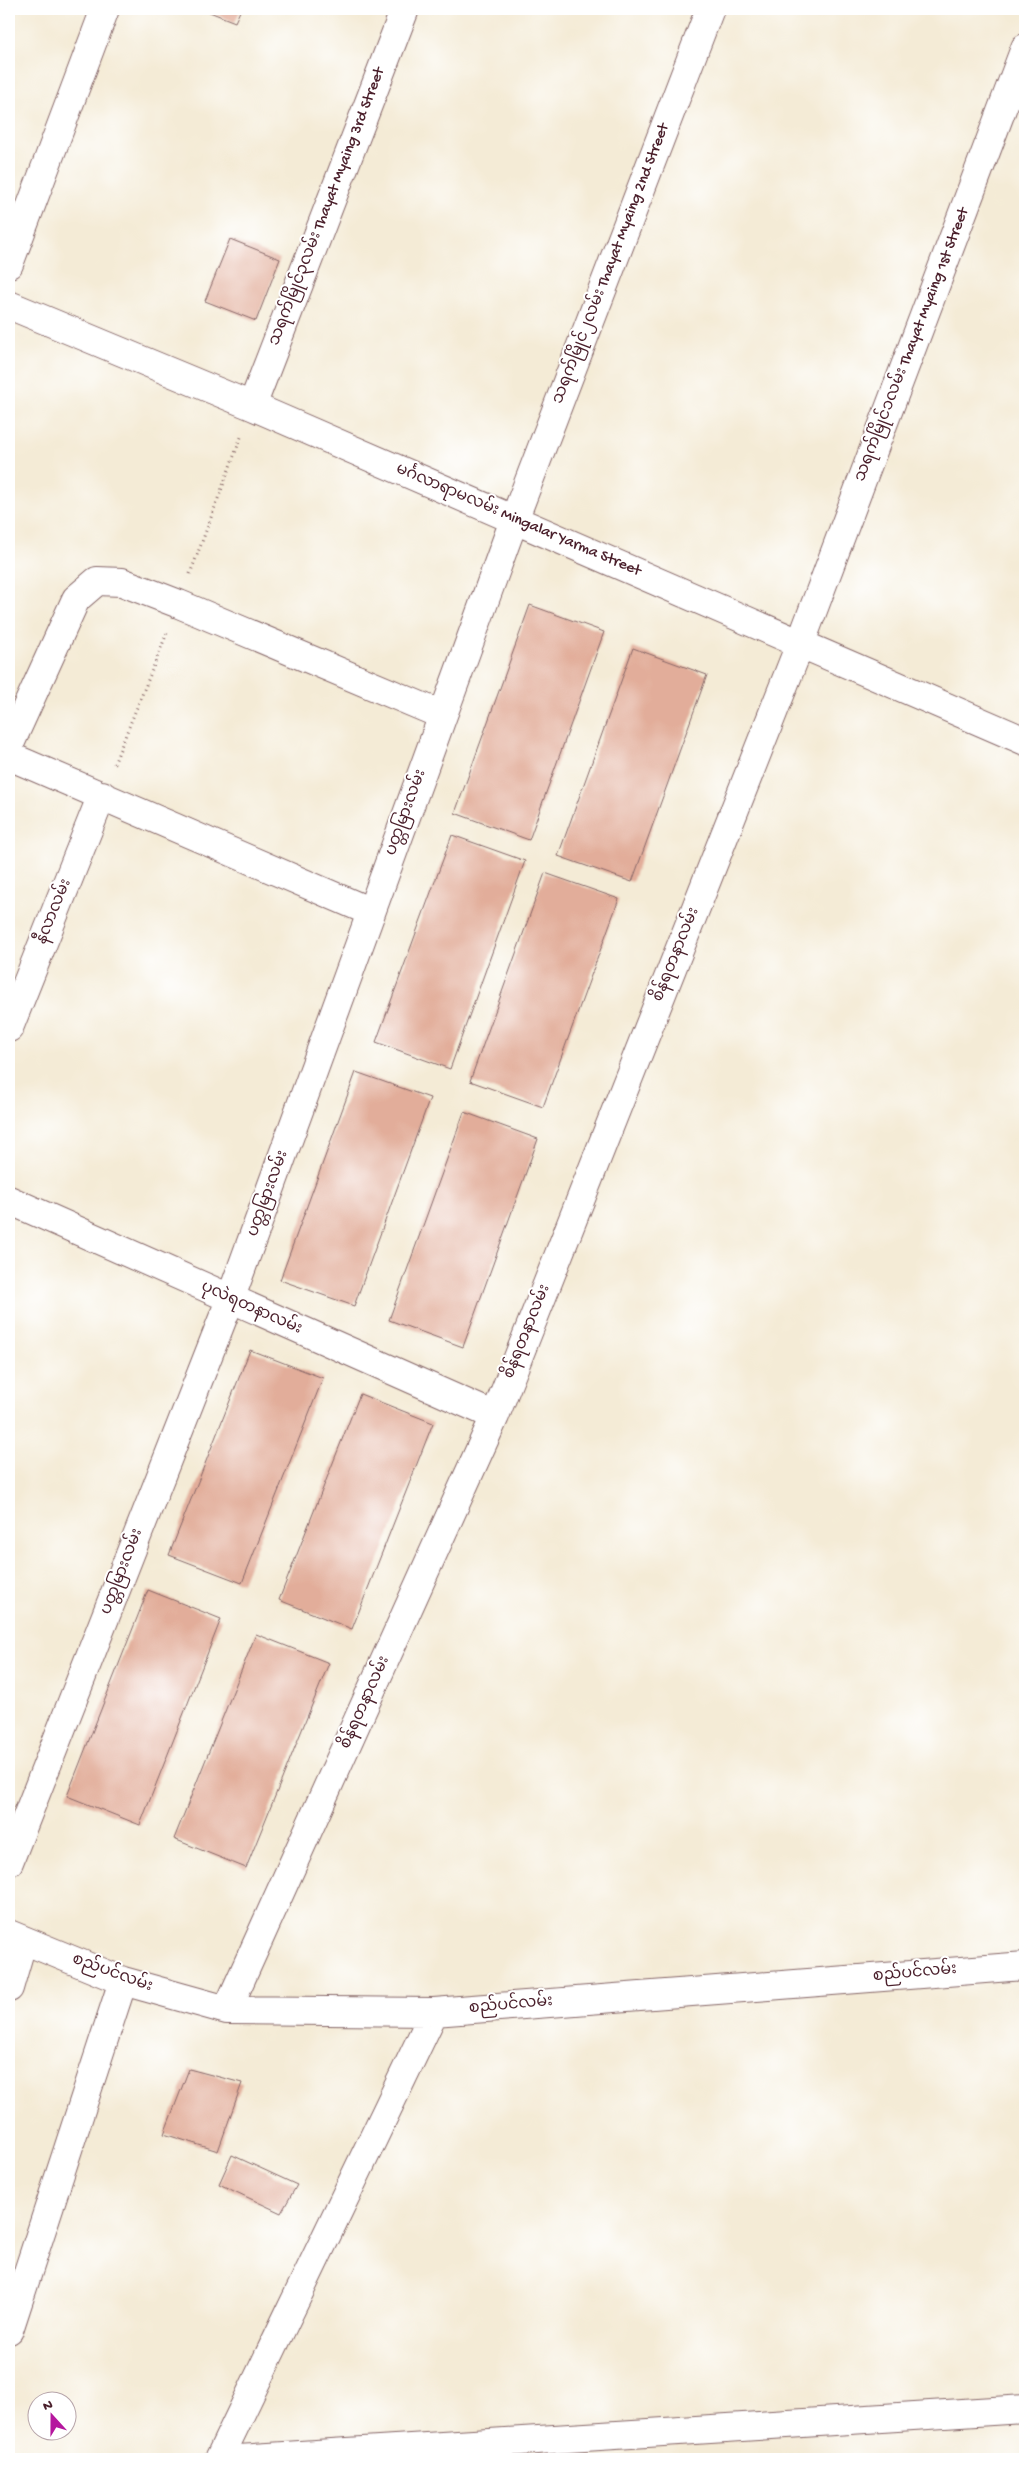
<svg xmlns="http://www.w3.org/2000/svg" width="1034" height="2468" font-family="'Gochi Hand','Noto Sans Myanmar',sans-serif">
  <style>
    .building { fill: #e2ad9a }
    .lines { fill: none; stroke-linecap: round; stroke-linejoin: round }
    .minor-casing { stroke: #866667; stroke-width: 30 }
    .path { stroke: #866667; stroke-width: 3; stroke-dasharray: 1 4; stroke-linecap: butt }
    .minor { stroke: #fff; stroke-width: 28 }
    .labels { text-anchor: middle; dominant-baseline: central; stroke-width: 4; stroke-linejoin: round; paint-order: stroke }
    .street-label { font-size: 16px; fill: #4a1f2b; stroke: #fff }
  </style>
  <rect width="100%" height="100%" fill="#fff"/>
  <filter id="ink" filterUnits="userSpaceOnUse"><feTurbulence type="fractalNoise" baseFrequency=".02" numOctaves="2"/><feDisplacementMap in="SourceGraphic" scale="10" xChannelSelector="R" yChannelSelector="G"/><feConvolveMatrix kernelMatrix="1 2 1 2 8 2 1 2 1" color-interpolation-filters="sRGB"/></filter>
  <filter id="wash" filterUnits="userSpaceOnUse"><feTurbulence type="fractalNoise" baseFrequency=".0096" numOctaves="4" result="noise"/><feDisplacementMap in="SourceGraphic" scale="20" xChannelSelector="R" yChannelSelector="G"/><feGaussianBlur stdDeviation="1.12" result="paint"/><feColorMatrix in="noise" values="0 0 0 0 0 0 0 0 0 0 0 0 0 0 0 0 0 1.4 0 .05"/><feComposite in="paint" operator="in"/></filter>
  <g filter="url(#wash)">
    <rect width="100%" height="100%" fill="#f4ebd6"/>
    <g id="blocks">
      <path class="building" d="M202 9H241L235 22Z
        M230 239 280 259 256 321 205 301Z
        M530 605 604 632 529 840 455 813Z
        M633 648 707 675 632 882 558 856Z
        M452 835 525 861 450 1069 376 1042Z
        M545 873 619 899 543 1107 470 1081Z
        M356 1072 430 1098 354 1306 280 1280Z
        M464 1112 538 1139 463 1347 389 1320Z
        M250 1350 323 1378 242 1583 169 1555Z
        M360 1394 433 1423 352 1629 279 1600Z
        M148 1590 221 1619 140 1825 67 1796Z
        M256 1634 329 1663 246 1868 174 1839Z
        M189 2069 242 2083 218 2151 164 2134Z
        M232 2155 297 2185 281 2213 219 2184Z"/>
    </g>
  </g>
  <g filter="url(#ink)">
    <use href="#blocks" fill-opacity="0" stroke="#866667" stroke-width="1"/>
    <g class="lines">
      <g class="minor-casing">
        <path id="minor" d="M9 264 105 9
          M9 305 252 406 1025 741
          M252 406 405 9
          M9 746 76 599 97 581 122 582 179 604 442 715
          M9 756 371 912
          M9 1028 102 795
          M9 1200 495 1416
          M9 1862 230 1300 514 520 710 9
          M9 1934 123 1981 227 2010 434 2012 1025 1966
          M9 1988 23 1940
          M227 2010 495 1416 801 642 1025 48
          M9 2330 123 1981
          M219 2459 434 2012
          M238 2459 1025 2409"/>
      </g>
      <path class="path" d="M190 574 241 437
        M114 764 167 633"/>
      <use href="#minor" class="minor"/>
    </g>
  </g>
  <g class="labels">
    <g class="street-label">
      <text transform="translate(328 207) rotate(-69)">သရက်မြိုင်၃လမ်း Thayat Myaing 3rd Street</text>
      <text transform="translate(612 264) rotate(-69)">သရက်မြိုင်၂လမ်း Thayat Myaing 2nd Street</text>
      <text transform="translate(913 345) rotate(-69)">သရက်မြိုင်၁လမ်း Thayat Myaing 1st Street</text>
      <text transform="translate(518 521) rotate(23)">မင်္ဂလာရာမလမ်း Mingalar Yarma Street</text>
      <text transform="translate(407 813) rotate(-70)">ပတ္တမြားလမ်း</text>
      <text transform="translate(55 912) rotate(-68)">နီလာလမ်း</text>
      <text transform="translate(677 955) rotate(-68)">စိန်ရတနာလမ်း</text>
      <text transform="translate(269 1194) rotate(-70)">ပတ္တမြားလမ်း</text>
      <text transform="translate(251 1309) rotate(24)">ပုလဲရတနာလမ်း</text>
      <text transform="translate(528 1332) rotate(-68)">စိန်ရတနာလမ်း</text>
      <text transform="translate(123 1572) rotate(-69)">ပတ္တမြားလမ်း</text>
      <text transform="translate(366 1703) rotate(-66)">စိန်ရတနာလမ်း</text>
      <text transform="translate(112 1974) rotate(20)">စည်ပင်လမ်း</text>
      <text transform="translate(915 1974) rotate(-5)">စည်ပင်လမ်း</text>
      <text transform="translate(511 2006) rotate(-5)">စည်ပင်လမ်း</text>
    </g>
  </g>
  <rect width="1034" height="2468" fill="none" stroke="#fff" stroke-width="30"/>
  <g transform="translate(52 2416) rotate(339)"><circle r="24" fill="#ffffff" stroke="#b7a5aa"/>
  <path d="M0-4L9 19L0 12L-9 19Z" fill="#b5179e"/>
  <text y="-8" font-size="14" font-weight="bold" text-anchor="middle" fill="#4a1f2b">N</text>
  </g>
</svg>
